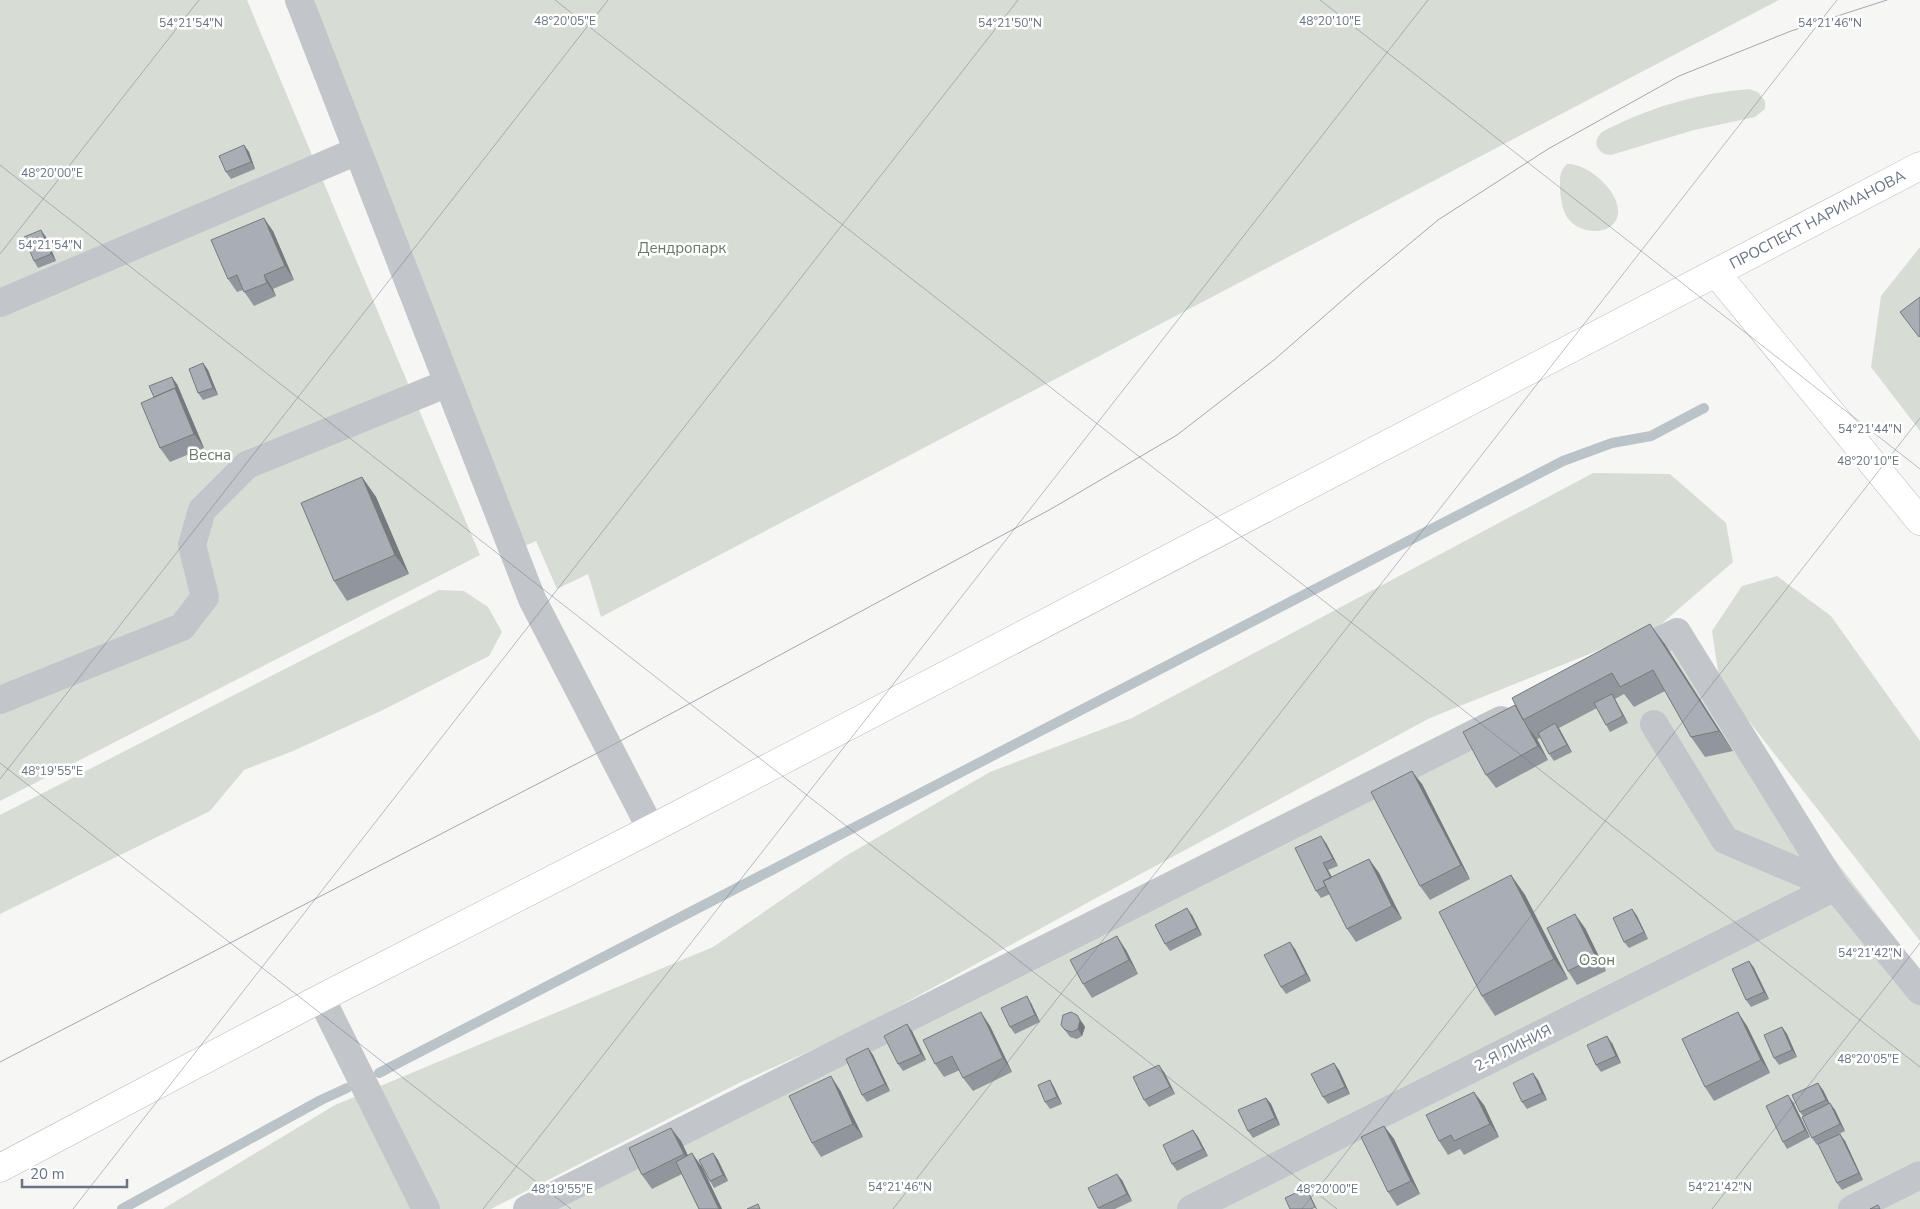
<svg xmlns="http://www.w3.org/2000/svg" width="1920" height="1209" font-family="'Nunito Sans',sans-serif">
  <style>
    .green { fill: #d7ddd5 }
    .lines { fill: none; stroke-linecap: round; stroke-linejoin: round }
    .stream { stroke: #bac3c8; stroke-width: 10 }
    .major-casing { stroke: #b6b9bd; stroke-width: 29 }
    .minor { stroke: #c2c5c9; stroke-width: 28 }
    .major { stroke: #fff; stroke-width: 28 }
    .tram { stroke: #a4a8ae; stroke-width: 1 }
    .wall { fill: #91969c }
    .shaded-wall { fill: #767a7f }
    .building { fill: #a9aeb5; stroke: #767a7f }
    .ticks { fill: none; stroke: #687383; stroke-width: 1; stroke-opacity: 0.45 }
    .labels { text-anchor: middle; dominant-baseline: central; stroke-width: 5; stroke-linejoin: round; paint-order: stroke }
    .street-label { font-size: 15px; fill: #687383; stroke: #fff }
    .park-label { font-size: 15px; fill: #677a66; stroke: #fff }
    .ticks-label { font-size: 12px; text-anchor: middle; fill: #687383; stroke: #fff; stroke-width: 5; stroke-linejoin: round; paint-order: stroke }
  </style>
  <rect width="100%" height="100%" fill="#f6f7f4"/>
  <path class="green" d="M0 0H247L480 555 0 801Z
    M291 0H1779L601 617 588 574 557 589 536 541 525 546Z
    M1749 89 1758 92 1765 101V109L1755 117 1694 130 1611 155 1604 154C1594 147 1594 140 1602 132 1647 108 1698 93 1749 89Z
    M1567 164C1587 163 1619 190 1618 212 1617 236 1583 235 1570 221 1562 212 1561 200 1560 189 1560 179 1559 171 1567 164Z
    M1920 247V431L1871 367 1881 296Z
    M1593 473 1670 474 1726 523 1733 562 1659 626 1430 718 1098 897 852 1032 741 1082 491 1209H163L335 1105 713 947 844 857 990 772 1132 718Z
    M1777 576 1831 616 1920 741V941L1720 684 1712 631 1742 586Z
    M439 590 464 591 488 607 502 632 489 656 383 710 293 751 244 770 210 811 0 914V815Z
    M1669 645 1920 970V1209H552Z"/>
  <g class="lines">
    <path class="stream" d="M379 1073 1563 461 1612 443 1651 436 1704 408
      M122 1209 321 1100 347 1088"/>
    <g class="major-casing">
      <g id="major">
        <path d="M1716 273 1920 521"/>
        <path id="s1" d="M0 1168 321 998 651 829 1920 166"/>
      </g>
    </g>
    <path class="minor" d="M299 0 532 599 651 829
      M0 303 357 151
      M1628 656 1677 632 1835 887 1920 991
      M0 700 182 627 205 597 192 545 202 510 247 465 448 383
      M1654 724 1725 840 1835 887
      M321 998 426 1209
      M527 1209 1501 720
      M1191 1209 1835 887
      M1852 1209 1920 1175"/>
    <use href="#major" class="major"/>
    <path class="tram" d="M0 1062 609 747 1051 509 1177 435 1274 360 1361 284 1438 220 1548 149 1679 76 1791 31 1887 0"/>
  </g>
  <path class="wall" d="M244 145 249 152 255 169 231 179 226 172Z
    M273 231 294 280 273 289 276 296 254 306 243 290 237 292 228 279Z
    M46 237 56 261 38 268 34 261Z
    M203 363 208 370 218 395 203 400 198 393Z
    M177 384 204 448 170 462 160 448 154 397Z
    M362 477 376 497 409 574 347 601 334 581Z
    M1664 643 1733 751 1705 757 1691 737 1665 691 1634 707 1624 694 1615 699 1628 723 1610 732 1606 725 1597 708 1559 728 1572 752 1554 761 1549 754 1541 738 1537 739 1548 760 1496 788 1486 775 1515 705Z
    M1422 784 1470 879 1430 900 1420 886Z
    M1326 843 1338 866 1328 870 1332 877 1369 859 1379 873 1402 919 1356 942 1347 929 1330 894 1321 898 1316 891Z
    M1511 875 1525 895 1568 979 1495 1016 1482 996Z
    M1632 909 1637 916 1648 939 1629 948 1624 942Z
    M1192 915 1202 935 1170 951 1165 944Z
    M1585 928 1606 971 1577 985 1568 971Z
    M1295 949 1311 981 1286 994 1281 987Z
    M1126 950 1138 974 1092 998 1083 984Z
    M1749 961 1754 968 1769 999 1751 1007 1746 1000Z
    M1031 1003 1040 1022 1015 1034 1010 1027Z
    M1082 1022 1085 1027 1082 1036 1077 1039 1070 1037 1061 1025Z
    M990 1026 1012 1072 973 1091 963 1078 960 1070 944 1077 935 1064Z
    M1747 1026 1770 1073 1714 1101 1705 1087Z
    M1782 1027 1787 1034 1797 1057 1779 1065 1774 1058Z
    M912 1031 926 1060 903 1071 898 1064Z
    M1612 1043 1621 1063 1601 1072 1596 1065Z
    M868 1048 873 1055 890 1091 867 1102 862 1095Z
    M1339 1070 1350 1094 1328 1104 1323 1097Z
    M1164 1072 1175 1094 1149 1107 1144 1100Z
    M1050 1080 1054 1087 1062 1104 1050 1109 1045 1102Z
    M1538 1080 1547 1100 1527 1109 1522 1102Z
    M840 1090 863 1137 821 1157 812 1143Z
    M1823 1090 1829 1103 1835 1110 1845 1131 1839 1134 1845 1141 1863 1180 1842 1190 1837 1183 1818 1144 1817 1145 1812 1138 1803 1116 1800 1112Z
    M1266 1098 1271 1104 1280 1125 1253 1138 1248 1131Z
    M1793 1102 1810 1137 1787 1149 1783 1142Z
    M1484 1105 1499 1137 1464 1155 1460 1149 1448 1155 1439 1141Z
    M1384 1126 1394 1139 1420 1194 1397 1206 1388 1192Z
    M1193 1130 1198 1137 1208 1156 1177 1171 1172 1164Z
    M681 1141 688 1156 702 1167 722 1209H699L682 1174 652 1189 642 1175Z
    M713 1153 718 1160 728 1181 714 1188 710 1181Z
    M1122 1180 1132 1201 1115 1209H1099L1098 1208Z"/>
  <path class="shaded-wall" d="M244 145 249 152 255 169 251 162Z
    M264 218 273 231 294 280 285 266Z
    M41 230 46 237 56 261 51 254Z
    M264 275 273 289 276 296 267 283Z
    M203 363 208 370 218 395 213 388Z
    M172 377 177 384 204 448 194 434 175 388Z
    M362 477 376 497 409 574 395 555Z
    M1650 624 1664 643 1733 751 1719 731Z
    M1612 694 1616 701 1628 723 1623 716Z
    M1555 723 1560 730 1572 752 1567 745Z
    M1527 726 1537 739 1548 760 1538 746Z
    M1412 771 1422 784 1470 879 1461 865Z
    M1321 836 1326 843 1338 866 1333 859Z
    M1369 859 1379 873 1402 919 1392 906Z
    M1323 863 1328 870 1338 890 1333 883Z
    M1511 875 1525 895 1568 979 1554 959Z
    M1187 908 1192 915 1202 935 1197 928Z
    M1632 909 1637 916 1648 939 1644 932Z
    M1575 914 1585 928 1606 971 1596 957Z
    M1117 936 1126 950 1138 974 1129 960Z
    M1290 942 1295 949 1311 981 1306 974Z
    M1749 961 1754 968 1769 999 1764 992Z
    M1027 996 1031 1003 1040 1022 1035 1015Z
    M981 1012 990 1026 1012 1072 1003 1058Z
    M1738 1012 1747 1026 1770 1073 1761 1060Z
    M1077 1015 1085 1027 1082 1036 1078 1029Z
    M907 1024 912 1031 926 1060 921 1054Z
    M1782 1027 1787 1034 1797 1057 1792 1050Z
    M1607 1036 1612 1043 1621 1063 1616 1056Z
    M868 1048 873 1055 890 1091 885 1084Z
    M1334 1063 1339 1070 1350 1094 1345 1087Z
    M1159 1065 1164 1072 1175 1094 1170 1087Z
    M1533 1073 1538 1080 1547 1100 1542 1093Z
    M831 1076 840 1090 863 1137 853 1124Z
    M1050 1080 1054 1087 1062 1104 1057 1097Z
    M1818 1083 1823 1090 1831 1106 1826 1100Z
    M1474 1092 1484 1105 1499 1137 1490 1124Z
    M1788 1095 1793 1102 1810 1137 1805 1130Z
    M1266 1098 1271 1104 1280 1125 1275 1118Z
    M1830 1103 1835 1110 1845 1131 1840 1124Z
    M1384 1126 1394 1139 1420 1194 1411 1181Z
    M671 1128 681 1141 694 1168 684 1154Z
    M1193 1130 1198 1137 1208 1156 1203 1149Z
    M1840 1134 1845 1141 1863 1180 1859 1173Z
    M692 1153 702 1167 722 1209H719Z
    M713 1153 718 1160 728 1181 723 1175Z
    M1117 1174 1122 1180 1132 1201 1127 1194Z
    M1306 1188 1310 1195 1317 1209H1316L1315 1207Z"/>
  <path class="building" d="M244 145 251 162 226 172 219 156Z
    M264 218 285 266 264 275 267 283 244 292 237 275 228 279 211 240Z
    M41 230 51 254 34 261 24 237Z
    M1920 297V335L1919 337 1900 312Z
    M203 363 213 388 198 393 189 369Z
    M172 377 178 393 175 388 154 397 149 386Z
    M175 388 194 434 160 448 141 403Z
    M362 477 395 555 334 581 301 503Z
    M1650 624 1719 731 1691 737 1653 670 1620 687 1612 673 1523 720 1512 698Z
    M1612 694 1623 716 1606 725 1594 703Z
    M1515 705 1538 746 1486 775 1463 732Z
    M1555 723 1567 745 1549 754 1538 733Z
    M1412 771 1461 865 1420 886 1371 792Z
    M1321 836 1333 859 1323 863 1331 878 1323 881 1326 886 1316 891 1295 848Z
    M1369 859 1392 906 1347 929 1323 881Z
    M1511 875 1554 959 1482 996 1439 912Z
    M1187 908 1197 928 1165 944 1155 925Z
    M1632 909 1644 932 1624 942 1613 918Z
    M1575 914 1596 957 1568 971 1547 928Z
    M1117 936 1129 960 1083 984 1070 960Z
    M1290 942 1306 974 1281 987 1264 955Z
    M1749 961 1764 992 1746 1000 1732 969Z
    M1027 996 1035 1015 1010 1027 1001 1008Z
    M981 1012 1003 1058 963 1078 952 1056 935 1064 923 1040Z
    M1071 1012 1077 1015 1080 1020 1078 1029 1072 1032 1065 1030 1061 1025 1063 1015Z
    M1738 1012 1761 1060 1705 1087 1682 1039Z
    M907 1024 921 1054 898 1064 884 1036Z
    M1782 1027 1792 1050 1774 1058 1764 1035Z
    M1607 1036 1616 1056 1596 1065 1587 1045Z
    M868 1048 885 1084 862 1095 846 1059Z
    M1334 1063 1345 1087 1323 1097 1311 1074Z
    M1159 1065 1170 1087 1144 1100 1133 1077Z
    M1533 1073 1542 1093 1522 1102 1513 1083Z
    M831 1076 853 1124 812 1143 789 1096Z
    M1050 1080 1057 1097 1045 1102 1038 1085Z
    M1818 1083 1826 1100 1800 1112 1792 1095Z
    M1474 1092 1490 1124 1454 1141 1451 1135 1439 1141 1426 1115Z
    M1788 1095 1805 1130 1783 1142 1766 1106Z
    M1266 1098 1275 1118 1248 1131 1238 1110Z
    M1830 1103 1840 1124 1812 1138 1802 1117Z
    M1384 1126 1411 1181 1388 1192 1361 1137Z
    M671 1128 684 1154 642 1175 629 1148Z
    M1193 1130 1203 1149 1172 1164 1163 1145Z
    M1840 1134 1859 1173 1837 1183 1818 1144Z
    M692 1153 719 1209H699L676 1162Z
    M713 1153 723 1175 710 1181 699 1160Z
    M1117 1174 1127 1194 1098 1208 1088 1188Z
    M1306 1188 1315 1207 1311 1209H1290L1285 1198Z
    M758 1204 760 1209H747Z
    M1878 1205 1880 1209H1870Z"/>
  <path class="ticks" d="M555 0 1920 1067M1320 0 1920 469M0 165 1337 1209M0 254 199 0M0 763 571 1209M0 779 608 0M73 1209 1018 0M483 1209 1428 0M893 1209 1837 0M1302 1209 1920 418M1712 1209 1920 943"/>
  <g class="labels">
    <g class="street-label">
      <text stroke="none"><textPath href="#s1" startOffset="2050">ПРОСПЕКТ НАРИМАНОВА</textPath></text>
      <text transform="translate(1513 1048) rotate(-27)">2-Я ЛИНИЯ</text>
    </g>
    <g class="park-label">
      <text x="682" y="248">Дендропарк</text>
      <text x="210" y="455">Весна</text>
      <text x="1597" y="960">Озон</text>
    </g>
  </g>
  <g class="ticks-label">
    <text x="1330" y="25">48°20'10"E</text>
    <text x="565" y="25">48°20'05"E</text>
    <text x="191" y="27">54°21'54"N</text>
    <text x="1010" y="27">54°21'50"N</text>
    <text x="1830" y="27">54°21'46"N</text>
    <text x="52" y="177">48°20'00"E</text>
    <text x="50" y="249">54°21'54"N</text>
    <text x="1870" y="433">54°21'44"N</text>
    <text x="1868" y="465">48°20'10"E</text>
    <text x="52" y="775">48°19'55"E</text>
    <text x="1870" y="957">54°21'42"N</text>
    <text x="1868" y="1063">48°20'05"E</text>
    <text x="900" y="1191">54°21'46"N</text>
    <text x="1720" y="1191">54°21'42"N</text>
    <text x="562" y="1193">48°19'55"E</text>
    <text x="1327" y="1193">48°20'00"E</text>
  </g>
  <path d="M22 1179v8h105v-8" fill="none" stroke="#687383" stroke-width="2.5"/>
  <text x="30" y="1179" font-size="15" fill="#687383" stroke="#ffffff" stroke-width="4" paint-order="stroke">20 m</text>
</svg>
